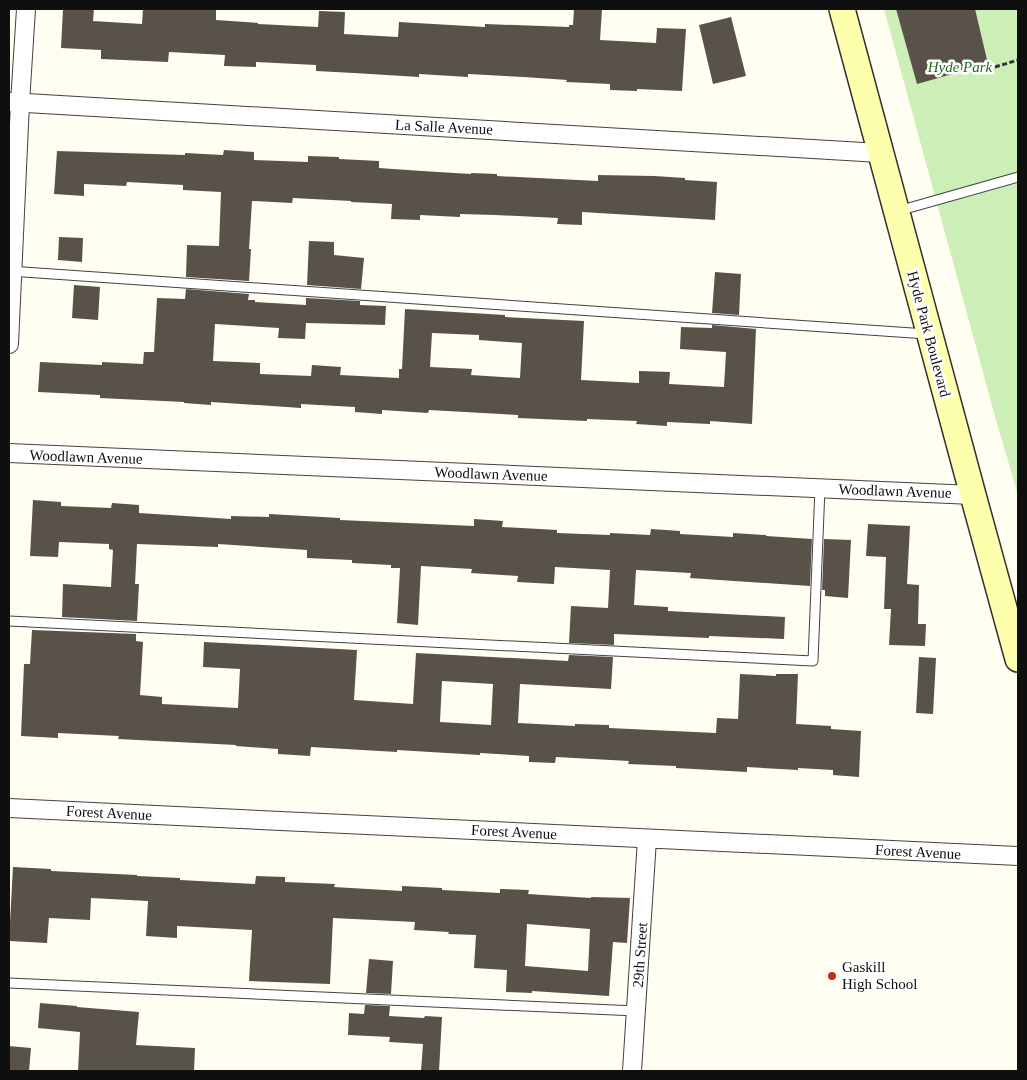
<svg xmlns="http://www.w3.org/2000/svg" width="1027" height="1080" font-family="Georgia,serif">
  <style>
    .park { fill: #cceeb7 }
    .building { fill: #59524a; fill-rule: evenodd }
    .lines { fill: none; stroke-linecap: round; stroke-linejoin: round }
    .lane-casing { stroke: #424242; stroke-width: 11 }
    .street-casing { stroke: #424242; stroke-width: 20 }
    .secondary-casing { stroke: #313131; stroke-width: 28 }
    .path { stroke: #313131; stroke-width: 3; stroke-dasharray: 5 2.5; stroke-linecap: butt }
    .lane { stroke: #fff; stroke-width: 9 }
    .street { stroke: #fff; stroke-width: 18 }
    .secondary { stroke: #fdffac; stroke-width: 25 }
    .poi-dot { fill: #cc291a; stroke: #fff; stroke-width: 2 }
    .labels { text-anchor: middle; dominant-baseline: central; stroke-width: 5; stroke-linejoin: round; paint-order: stroke }
    .park-label { font-size: 15px; font-style: italic; fill: #1f6d19; stroke: #fff }
    .street-label { font-size: 15px; fill: #0f0f0f; stroke: #fff }
    .poi-label { font-size: 15px; fill: #0f0f0f; stroke: #fff; text-anchor: start }
  </style>
  <rect width="100%" height="100%" fill="#fffef1"/>
  <path class="park" d="M884 9H1018V495L996 420Z"/>
  <path class="building" d="M63 9H94L93 21 142 24 143 9H216V20L258 23V24L318 27 319 11 345 12 344 34 398 37 399 22 485 27V24L569 27V25H573L574 9H602L600 40 656 43 657 28 686 29 682 91 637 89V91L610 90V84L566 82 567 80 524 77 468 74V77L419 74V77L354 73 316 71V65L256 62V67L224 66 225 55 169 52 168 62 101 59V50L61 48Z
    M896 9H975L988 64 917 84Z
    M731 17 746 76 713 84 699 25Z
    M224 150 254 152V160L308 162V156L339 157V159L379 161V168L422 171 471 174V173L497 174V176L598 181V175L654 176 685 178V180L717 182 715 220 582 212V225L557 224 558 218 495 215 460 214V217L420 215V220L391 219 392 204 351 202V201L293 198 292 203 252 201 249 249H251L249 281 186 277 187 245 219 246 221 192 183 190V185L127 182 126 186 84 184V196L54 194 57 151 185 155V153L223 155Z
    M59 237 83 238 82 262 58 260Z
    M309 241 334 242V255L364 258 361 289 307 285Z
    M715 272 741 274 739 315 712 313Z
    M74 285 100 287 98 320 72 318Z
    M186 289 249 294 248 300H255V302L306 305V298L360 301V305L386 306 385 325 306 323 305 339 278 338 279 328 215 324 213 361 260 363V374L311 376 312 365 341 367 340 375 399 378V369H402L405 309 505 315V317L584 321 581 380 639 383V371L670 372 669 384 724 387 726 352 680 349 681 327 712 328V325L756 329 752 424 710 421V424L667 422V426L636 424 637 421 587 419V421L518 418V415L429 410 428 413 382 410V414L355 412V407L301 404V408L211 402V405L184 403V402L100 398V395L38 392 40 362 102 365V362L143 364 144 352H154L157 298 185 299ZM432 333 479 335V340L522 343 520 378 471 375 472 369 430 367Z
    M33 500 61 502V506L111 508 112 503 139 505V513L231 519V516L269 517V514L340 518V520L474 526V519L503 521 502 527 557 530V533L610 535V533L650 535 651 529 680 531V534L733 537V533L766 535V536L812 539 810 586 690 578 691 573 636 570 634 605 668 607V611L785 617 784 639 709 636V638L614 634V645L569 643 571 606 608 608 610 570 555 567 554 584 517 582 518 576 471 573 472 569 421 566 418 625 397 623 400 568H391V565L352 563V560L307 558V550L218 544V547L137 544 135 584H139L137 621 62 617 63 584 111 587 113 550 109 549V544L59 542 58 557 30 556Z
    M868 524 910 526 907 584 919 585 918 624H926L925 646 889 645 891 609H884L886 557 866 556Z
    M824 539 851 540 848 598 825 596V590H822Z
    M32 630 136 634V641L143 642 140 695 162 697V704L238 708 240 669 203 667 204 642 357 650 354 700 413 704 416 653 568 661 569 655 613 657 611 689 520 684 518 723 575 726V724L609 725V728L716 733 717 718 738 719 740 674 776 676V674H798L796 724 831 726V729L861 731 859 777 833 775V770L798 768V770L747 767V772L676 768V766L628 764 629 761 556 757 555 763 529 762V756L480 753V755L397 750V752L311 747 310 756 278 754V749L236 746V745L118 739 119 736 58 733V738L21 736 24 664H30ZM442 681 493 684 491 725 440 722Z
    M919 657 936 658 933 714 916 713Z
    M13 867 51 869V871L137 875V876L180 878V880L255 884 256 876 285 877V882L335 884 334 887 402 891V886L442 888V890L500 893V889L529 890 528 894 591 898V897L630 898 627 943 613 942 609 996 532 991V993L506 992 507 970 474 968 476 935 448 934 449 932 414 930 415 922 333 918 330 984 249 981 252 930 177 926V938L146 936 148 901 91 898 90 920 49 918 47 943 9 941ZM527 924 590 929 588 971 525 966Z
    M369 959 393 961 391 994 366 993Z
    M40 1003 77 1006V1007L139 1012 136 1045 195 1048 194 1071H78L80 1032 38 1028Z
    M365 1005 390 1006 389 1016 424 1018 425 1016 442 1017 439 1071H421L423 1044 389 1042 390 1037 348 1035 349 1013 364 1014Z
    M9 1046 31 1048 29 1071H9Z"/>
  <g class="lines">
    <g class="lane-casing">
      <path id="lane" d="M898 211 1018 177
        M9 271 927 334
        M9 621 813 661 820 488
        M9 983 636 1011"/>
    </g>
    <g class="street-casing">
      <path id="street" d="M9 102 880 153
        M9 344 20 103 26 9
        M9 453 973 495
        M9 808 1018 856
        M632 1071 647 839"/>
    </g>
    <g class="secondary-casing">
      <path id="secondary" d="M842 9 973 495 1018 659"/>
    </g>
    <path class="path" d="M995 67 1018 60"/>
    <use href="#lane" class="lane"/>
    <use href="#street" class="street"/>
    <use href="#secondary" class="secondary"/>
  </g>
  <circle class="poi-dot" cx="832" cy="976" r="5"/>
  <g class="labels">
    <g class="park-label">
      <text x="960" y="67">Hyde Park</text>
    </g>
    <g class="street-label">
      <text transform="translate(444 127) rotate(3)">La Salle Avenue</text>
      <text transform="translate(929 334) rotate(75)">Hyde Park Boulevard</text>
      <text transform="translate(86 457) rotate(2)">Woodlawn Avenue</text>
      <text transform="translate(491 474) rotate(2)">Woodlawn Avenue</text>
      <text transform="translate(895 491) rotate(2)">Woodlawn Avenue</text>
      <text transform="translate(109 813) rotate(3)">Forest Avenue</text>
      <text transform="translate(514 832) rotate(3)">Forest Avenue</text>
      <text transform="translate(918 852) rotate(3)">Forest Avenue</text>
      <text transform="translate(640 955) rotate(-86)">29th Street</text>
    </g>
    <g class="poi-label">
      <text x="842" y="967">Gaskill<tspan x="842" dy="17">High School</tspan></text>
    </g>
  </g>
  <rect width="1027" height="1080" fill="none" stroke="#0f0f0f" stroke-width="20"/>
</svg>
